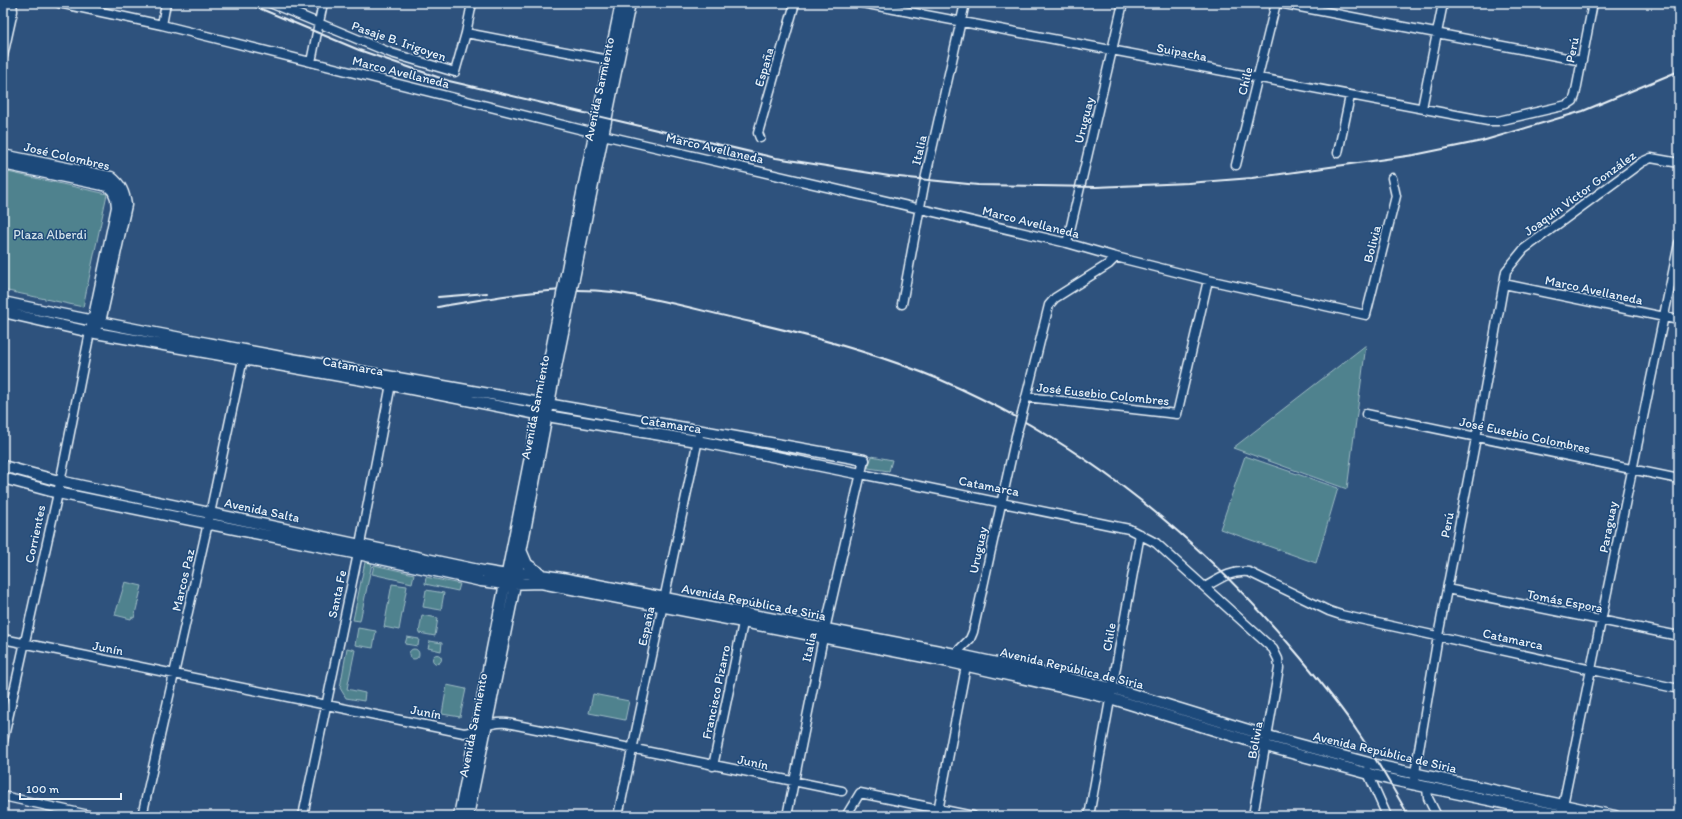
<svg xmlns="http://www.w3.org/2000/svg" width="1682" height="819" font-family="Itim,sans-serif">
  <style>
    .green { fill: #50828e; stroke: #9cbac3 }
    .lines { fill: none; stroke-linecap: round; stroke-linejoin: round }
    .minor-casing { stroke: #e8f1f8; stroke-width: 11 }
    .major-casing { stroke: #e8f1f8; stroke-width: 13 }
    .minor { stroke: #1f4a7a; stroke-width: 8 }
    .major { stroke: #1f4a7a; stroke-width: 10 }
    .rail { stroke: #e8f1f8; stroke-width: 2 }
    .minor-bridge-casing { stroke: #e8f1f8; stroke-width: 11; stroke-linecap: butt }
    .major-bridge-casing { stroke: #e8f1f8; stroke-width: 13; stroke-linecap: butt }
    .minor-bridge { stroke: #1f4a7a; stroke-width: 8 }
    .major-bridge { stroke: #1f4a7a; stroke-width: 10 }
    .labels { text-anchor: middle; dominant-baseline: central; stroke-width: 3; stroke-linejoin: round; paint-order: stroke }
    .street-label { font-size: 13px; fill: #e8f1f8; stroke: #1f4a7a }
    .park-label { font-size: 13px; fill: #d1e0e8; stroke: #1f4a7a }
  </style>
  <rect width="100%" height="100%" fill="#2e527d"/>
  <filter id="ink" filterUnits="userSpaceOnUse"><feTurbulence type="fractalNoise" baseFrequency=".025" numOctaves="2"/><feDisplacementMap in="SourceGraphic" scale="8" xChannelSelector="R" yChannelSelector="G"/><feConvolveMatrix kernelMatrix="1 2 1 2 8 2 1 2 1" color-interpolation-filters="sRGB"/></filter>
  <g filter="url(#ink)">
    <path class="green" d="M3 171 107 194 83 307 3 290Z
      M1366 345 1347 489 1233 448Z
      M872 456 892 460 889 471 868 468Z
      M1245 456 1338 488 1316 563 1220 529Z
      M365 562 372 563 360 621 353 620Z
      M374 565 414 574 412 583 372 574Z
      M426 577 460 584 458 591 425 584Z
      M125 582 142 586 134 618 132 617 131 619 115 615Z
      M392 584 407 586 399 630 384 627Z
      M426 590 444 593 441 610 423 607Z
      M422 615 438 618 435 636 419 633Z
      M358 628 376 631 373 648 355 645Z
      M407 637 419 639 418 646 405 644Z
      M430 641 442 643 441 651 428 648Z
      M347 648 355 650 347 689 365 693 364 701 346 698 340 688Z
      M409 654a5 5 0 1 1 10 0a5 5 0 1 1-10 0Z
      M432.5 659a4.5 4.5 0 1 1 9 0a4.5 4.5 0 1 1-9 0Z
      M447 685 466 689 460 717 442 714Z
      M593 694 629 701 625 720 589 713Z"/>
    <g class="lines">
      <g class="minor-casing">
        <path id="minor" d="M59 3 162 25 603 135 1067 243 1116 257 1208 280 1366 315 1396 196 1392 178
          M270 3 391 53 455 72 466 33 472 3
          M862 3 1488 121H1498L1567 105 1573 101 1575 96 1593 3
          M1279 3 1582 61
          M3 18 7 3
          M162 25 166 3
          M466 33 609 60
          M3 56 13 11 12 3
          M311 62 323 3
          M1422 108 1443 3
          M760 138 758 133 795 3
          M1338 153 1350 96
          M1236 165 1276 3
          M1067 243 1123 3
          M1504 284 1679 320
          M902 304 925 180 965 3
          M1026 397 1177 414 1208 280
          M1022 414 1049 305 1055 298 1109 264 1116 257
          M1366 414 1679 479
          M861 474 1129 529 1156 543 1273 649 1278 659 1279 668 1253 816
          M1205 587C1219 579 1231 570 1249 572L1329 611 1341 615 1679 689
          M1447 589 1679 636
          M3 639 464 733C479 731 490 721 507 723L842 791
          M955 659V654L970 639 973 632 1016 436
          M3 741 58 493 90 332
          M713 766 743 623
          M1367 771 1387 816
          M1413 785 1438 636 1476 438 1506 271 1524 249 1642 162 1651 158 1679 163
          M1427 788 1428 798 1437 816
          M3 796 93 816
          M1562 810 1679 243
          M142 816 208 523 244 354
          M303 816 360 544 392 379
          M618 816 699 435
          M787 816 823 638 864 460
          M846 816 860 793 973 816
          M937 816 966 666
          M1089 816 1140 534"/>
      </g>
      <g class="major-casing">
        <path id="major" d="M1675 3 1679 4
          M3 155 111 177C121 185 124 192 126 205L100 322 96 326
          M3 164 108 186 113 191 116 198 117 207 92 326
          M579 208 621 3
          M588 209 630 3
          M3 302C288 363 577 407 864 460
          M3 312 90 332 391 385 547 416 697 441 861 474
          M3 466 59 481 483 571 507 575 526 573 562 578 955 654 1112 688 1268 736 1380 766 1615 816
          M3 478 58 493 358 554 481 581 505 584 541 583 950 662 1110 698 1266 746 1388 779 1565 816
          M521 550 527 564 540 573
          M459 816 546 376
          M468 816 512 600 554 377"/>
      </g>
      <use href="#minor" class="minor"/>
      <use href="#major" class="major"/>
      <path class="rail" d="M247 3 359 50 449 81 776 158 889 176 978 185 1096 187 1188 183 1252 178 1414 155 1482 141 1583 111 1679 71
        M438 297 487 293
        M438 307C496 297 555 285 613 292 659 298 705 312 751 322 816 337 879 354 941 380 1082 441 1202 540 1300 657 1320 681 1340 705 1357 731 1376 758 1392 787 1409 816"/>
      <g class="minor-bridge-casing">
        <path id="minor-bridge" d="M1016 436 1022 414"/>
      </g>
      <g class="major-bridge-casing">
        <path id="major-bridge" d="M546 376 579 208
          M554 377 588 209"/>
      </g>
      <use href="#minor-bridge" class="minor-bridge"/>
      <use href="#major-bridge" class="major-bridge"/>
    </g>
  </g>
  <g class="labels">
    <g class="street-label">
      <text transform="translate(399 41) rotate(19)">Pasaje B. Irigoyen</text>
      <text transform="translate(1572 50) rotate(-79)">Perú</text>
      <text transform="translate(1182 52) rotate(11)">Suipacha</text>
      <text transform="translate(764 67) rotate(-74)">España</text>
      <text transform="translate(401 72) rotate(14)">Marco Avellaneda</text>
      <text transform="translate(1245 81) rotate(-76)">Chile</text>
      <text transform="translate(599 89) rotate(-78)">Avenida Sarmiento</text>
      <text transform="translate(1084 120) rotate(-76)">Uruguay</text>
      <text transform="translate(715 148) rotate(13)">Marco Avellaneda</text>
      <text transform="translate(919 150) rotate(-77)">Italia</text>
      <text transform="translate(67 156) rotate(13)">José Colombres</text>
      <text transform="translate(1580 193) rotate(-36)">Joaquín Víctor González</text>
      <text transform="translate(1031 222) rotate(14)">Marco Avellaneda</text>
      <text transform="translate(1372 244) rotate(-76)">Bolivia</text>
      <text transform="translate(1594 290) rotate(12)">Marco Avellaneda</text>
      <text transform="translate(353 366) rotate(10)">Catamarca</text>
      <text transform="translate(1103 394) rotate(6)">José Eusebio Colombres</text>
      <text transform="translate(535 407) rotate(-79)">Avenida Sarmiento</text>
      <text transform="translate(671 424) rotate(9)">Catamarca</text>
      <text transform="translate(1525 435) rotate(12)">José Eusebio Colombres</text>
      <text transform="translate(989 486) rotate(11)">Catamarca</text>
      <text transform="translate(262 510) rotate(12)">Avenida Salta</text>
      <text transform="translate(1447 525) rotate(-79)">Perú</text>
      <text transform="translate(1608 527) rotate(-79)">Paraguay</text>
      <text transform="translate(35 534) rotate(-78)">Corrientes</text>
      <text transform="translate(978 550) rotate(-78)">Uruguay</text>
      <text transform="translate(183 580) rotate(-77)">Marcos Paz</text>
      <text transform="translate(337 594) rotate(-78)">Santa Fe</text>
      <text transform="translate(1565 601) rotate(11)">Tomás Espora</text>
      <text transform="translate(754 602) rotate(11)">Avenida República de Siria</text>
      <text transform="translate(646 626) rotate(-78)">España</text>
      <text transform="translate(1109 637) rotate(-80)">Chile</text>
      <text transform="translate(1513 639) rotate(12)">Catamarca</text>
      <text transform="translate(809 647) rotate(-78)">Italia</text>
      <text transform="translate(108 648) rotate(11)">Junín</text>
      <text transform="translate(1072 668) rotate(13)">Avenida República de Siria</text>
      <text transform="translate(716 692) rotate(-78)">Francisco Pizarro</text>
      <text transform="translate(426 712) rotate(11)">Junín</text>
      <text transform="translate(473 725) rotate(-79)">Avenida Sarmiento</text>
      <text transform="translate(1255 740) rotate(-80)">Bolivia</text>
      <text transform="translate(1385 752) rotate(13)">Avenida República de Siria</text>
      <text transform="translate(753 762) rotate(12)">Junín</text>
    </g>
    <g class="park-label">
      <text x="50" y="234">Plaza Alberdi</text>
    </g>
  </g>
  <rect width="1682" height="819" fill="none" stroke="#1f4a7a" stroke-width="16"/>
  <rect x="8" y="8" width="1666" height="803" fill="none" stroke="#e8f1f8" stroke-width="1.5" filter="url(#ink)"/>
  <path d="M20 793v6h101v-6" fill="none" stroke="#e8f1f8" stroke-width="2"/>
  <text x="26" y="793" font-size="12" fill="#e8f1f8" stroke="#1f4a7a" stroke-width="3" paint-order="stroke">100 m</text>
</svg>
